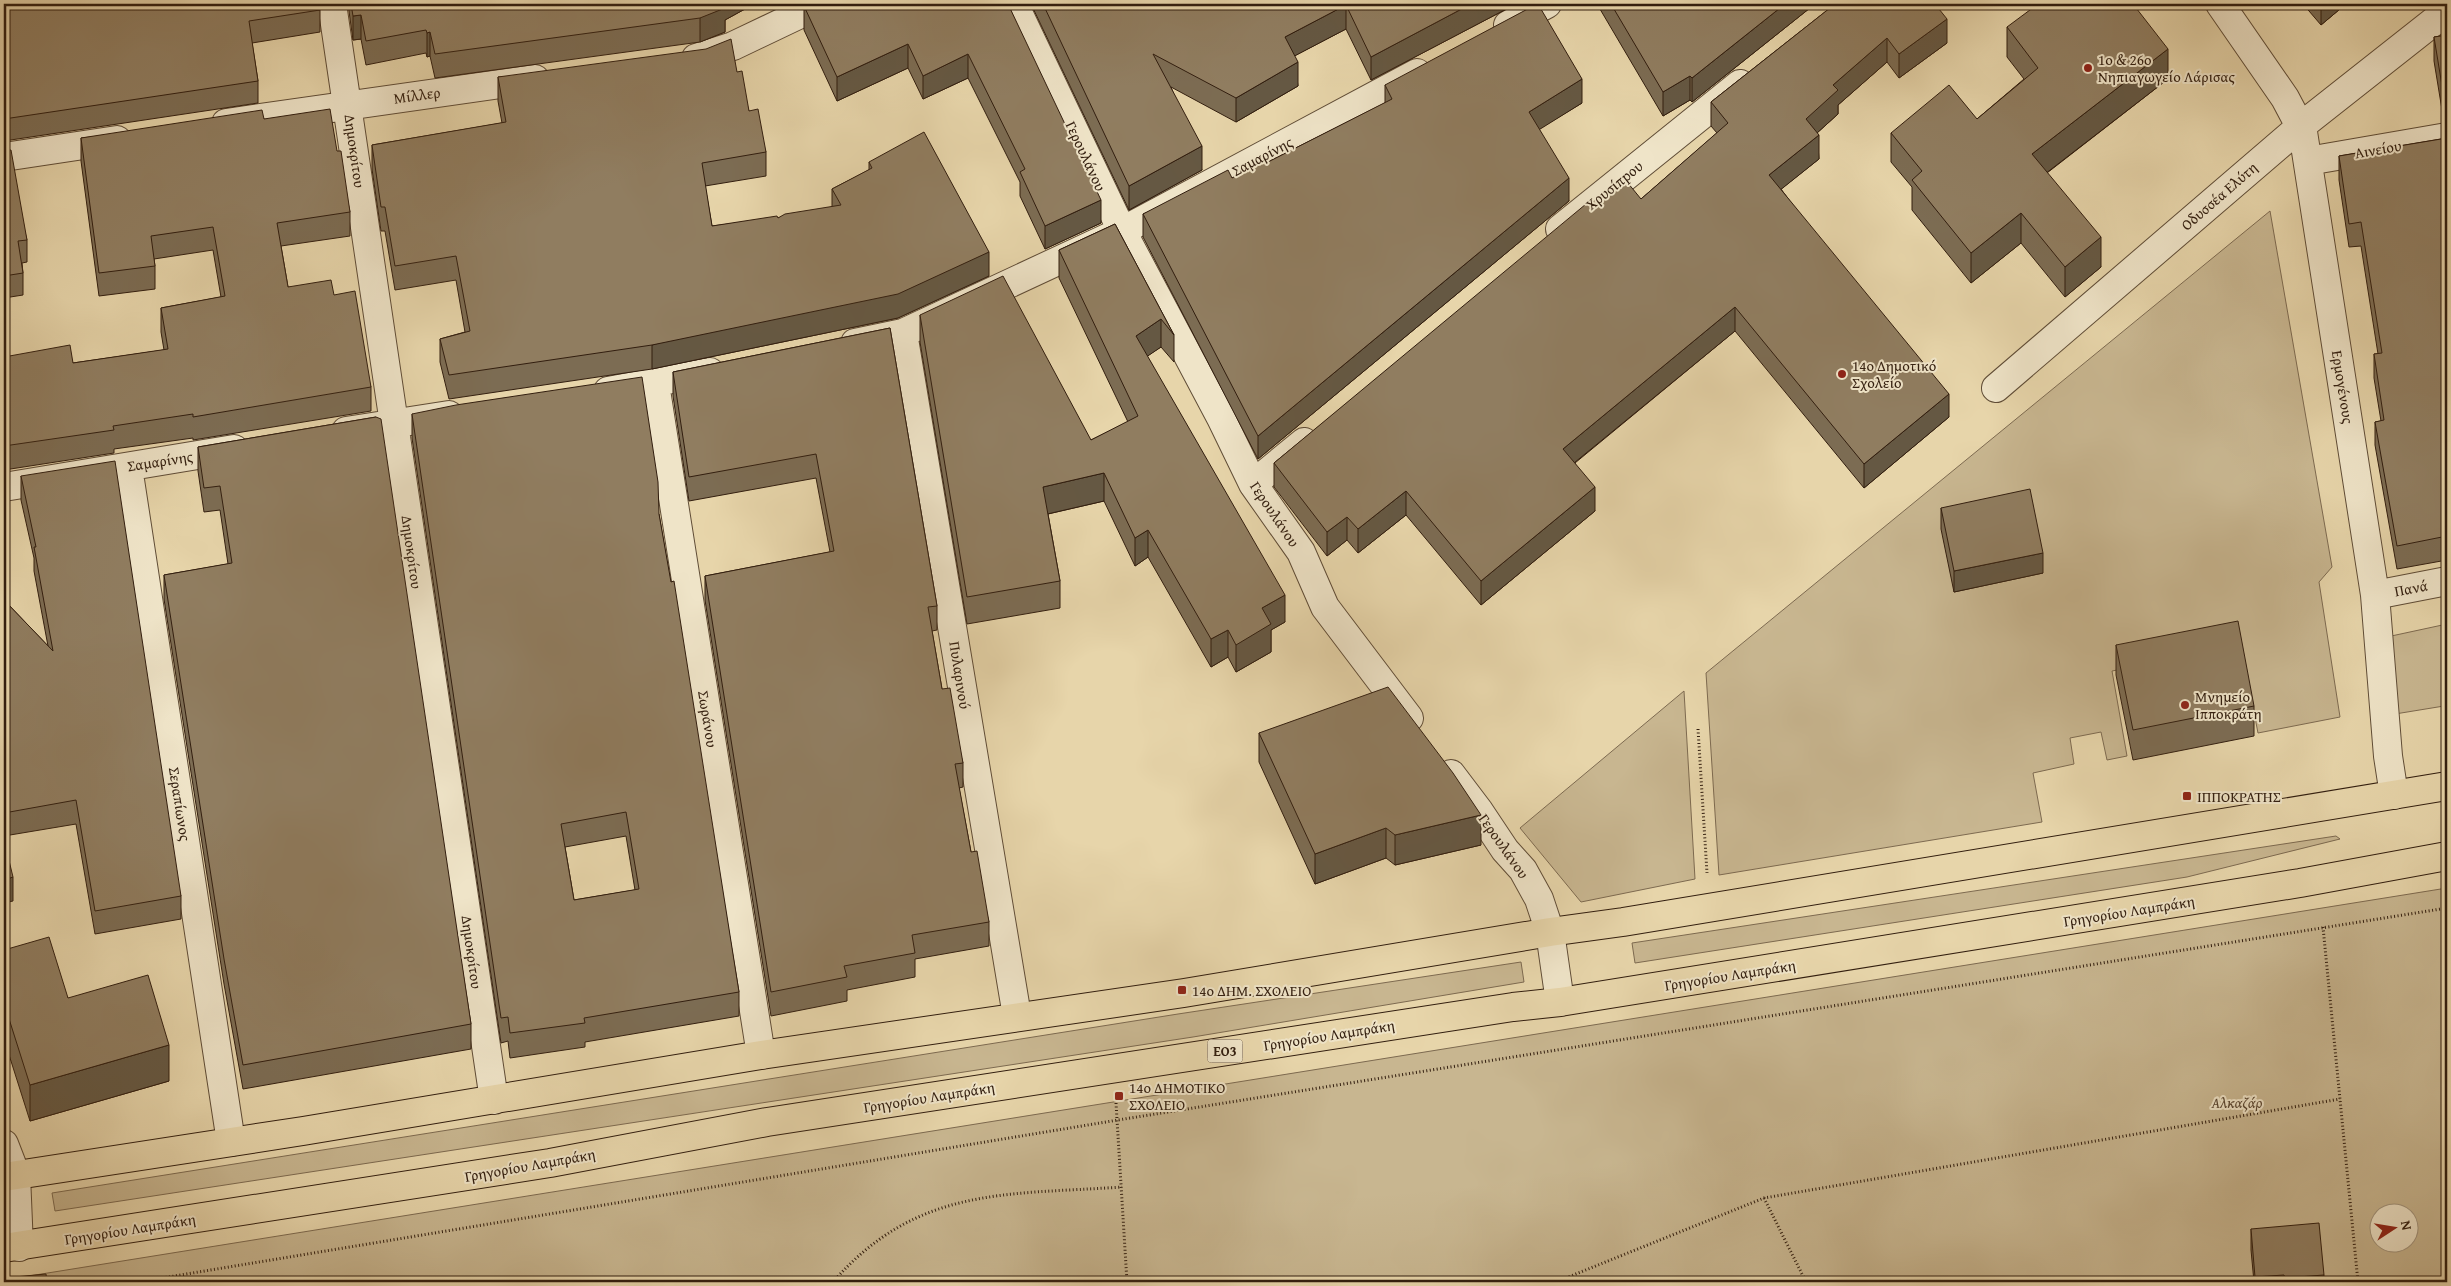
<svg xmlns="http://www.w3.org/2000/svg" width="2451" height="1286" font-family="'Gentium Book Plus',serif">
  <style>
    .green { fill: #c8b690; stroke: #7d6a50; fill-rule: evenodd }
    .lines { fill: none; stroke-linecap: round; stroke-linejoin: round }
    .minor-casing { stroke: #5f4c36; stroke-width: 30 }
    .major-casing { stroke: #321e0f; stroke-width: 30 }
    .path { stroke: #321e0f; stroke-width: 3; stroke-dasharray: 1 2.5; stroke-linecap: butt }
    .minor { stroke: #efe4c8; stroke-width: 28 }
    .major { stroke: #e7d5aa; stroke-width: 28 }
    .wall { fill: #7c6c53; stroke: #321e0f; fill-rule: evenodd }
    .shaded-wall { fill: #655843; stroke: #321e0f }
    .building { fill: #907d60; stroke: #321e0f; fill-rule: evenodd }
    .poi-dot { fill: #8f2418; stroke: #efe4c8; stroke-width: 2 }
    .labels { text-anchor: middle; dominant-baseline: central; stroke-width: 4; stroke-linejoin: round; paint-order: stroke }
    .shield { fill: #efe4c8; stroke: #6b5946; stroke-width: 1 }
    .shield-label { font-size: 14px; font-weight: bold; fill: #321e0f }
    .poi-label { font-size: 15px; fill: #321e0f; stroke: #efe4c8; text-anchor: start }
    .street-label { font-size: 15px; fill: #321e0f; stroke: #efe4c8 }
    .park-label { font-size: 15px; font-style: italic; fill: #58442f; stroke: #efe4c8 }
  </style>
  <rect width="100%" height="100%" fill="#e7d5aa"/>
  <filter id="stains"><feTurbulence type="fractalNoise" baseFrequency=".004" numOctaves="4"/><feColorMatrix values="0 0 0 0 .2 0 0 0 0 .09 0 0 0 0 .02 0 0 0 .5 -.17"/></filter>
  <radialGradient id="worn" r=".72"><stop offset=".6" stop-color="#630" stop-opacity="0"/><stop offset="1" stop-color="#630" stop-opacity=".3"/></radialGradient>
  <path class="green" d="M2270 211 2332 567 2319 582 2340 717 2258 733 2241 646 2112 671 2127 756 2107 760 2101 732 2070 738 2074 764 2033 773 2042 822 1719 875 1706 673Z
    M2447 624V701L2444 706 2395 714 2382 638Z
    M1684 691 1695 879 1581 902 1520 828Z
    M2336 836 2340 839 2187 877 1635 963 1632 943Z
    M2447 888V1282H4V1280ZM2378 1214H2408V1244H2378Z
    M1521 962 1524 982 1193 1037 55 1211 52 1193 1178 1014Z"/>
  <g class="lines">
    <g class="minor-casing">
      <path id="minor" d="M332 4 494 1100
        M1014 4 1122 231 1221 418 1253 484 1301 552 1325 607 1409 718
        M2220 4 2285 98 2303 132 2375 595 2388 756 2394 795
        M1508 25 1547 4
        M696 58 733 46 821 4
        M226 123 535 79
        M4 157 117 140
        M2308 161 2447 137
        M1560 229 1740 84
        M903 333 1017 1016
        M855 343 903 333 1122 231 1417 73
        M655 384 761 1055
        M1996 388 2300 127 2447 11
        M608 391 710 372
        M346 431 449 415
        M128 467 231 1142
        M1253 484 1304 442
        M4 487 234 449
        M2375 595 2447 581
        M1451 774 1479 811 1505 850 1523 870 1539 899 1550 932 1560 1002
        M4 1144 16 1175 19 1247"/>
    </g>
    <g class="major-casing">
      <path id="major" d="M4 1177 303 1131 761 1055 1184 993 1550 932 1623 922 2447 786
        M4 1248 550 1163 767 1122 1513 1007 1560 1002 2300 883 2447 856"/>
    </g>
    <path class="path" d="M1698 729 1707 873
      M2323 927 2358 1282
      M1116 1103 1127 1282
      M1764 1198 1806 1282
      M138 1282 1118 1120 2447 908
      M833 1282C917 1186 1006 1195 1122 1187
      M1556 1282 1764 1198 2340 1099"/>
    <use href="#minor" class="minor"/>
    <use href="#major" class="major"/>
  </g>
  <path class="wall" d="M4 4 320 10V32L252 43 258 81V103L4 141Z
    M348 4H754L725 20V32L700 42 435 78 430 56 427 57 426 53 366 65 361 39 353 40Z
    M1008 4 1101 223 1045 249 1020 196V182L968 78 923 99 908 68 837 101 804 30V6Z
    M1031 4H1516L1371 80 1346 29 1294 56 1298 86 1236 122 1171 87 1202 170 1129 210Z
    M1597 4H1815L1692 102 1690 100 1663 116Z
    M1835 4 1947 43 1899 78 1887 62 1838 105V114L1817 133 1819 159 1781 189 1949 417 1864 488 1735 331 1575 463 1595 511 1481 605 1406 515 1358 553 1347 540 1327 556 1274 487V463L1588 206 1641 199 1717 133 1711 126V102Z
    M2303 4H2346L2321 25Z
    M2007 27 2168 79 2047 173 2101 267 2065 297 2021 243 1971 283 1912 210V187L1891 162V133L1977 119 2024 79 2007 57Z
    M2447 35V122H2444L2434 61V37Z
    M737 72 749 111 766 152V176L705 186 712 226 778 218 832 207V189L869 170V162L989 276 898 318 652 369 449 399 440 362V339L465 332 456 280 395 290 385 231H381L372 169V145L502 123 498 101V77Z
    M1385 85 1582 103 1539 129 1569 201 1258 459 1143 237V214L1232 178 1268 162 1385 103Z
    M264 119 337 151 350 212V236L281 246 288 287 334 295 371 387V411L193 440V438L114 449V453L4 470V357L73 363 164 350 161 332V308L221 297 213 250 154 259 155 266V289L99 296 81 161V138Z
    M2447 138V560L2397 569 2375 445V422L2381 421 2374 378V354H2378L2361 246 2349 247 2339 180V156Z
    M4 150 27 240V262L22 263 23 273V295L4 298Z
    M1115 224 1174 335V362L1161 347 1147 356 1285 622 1271 630V652L1236 672 1228 657 1211 667 1148 557 1135 566 1104 501 1048 514 1060 581V608L967 624 920 342V315L1091 440 1128 422 1059 278V250Z
    M890 328 937 606V630L932 631 942 689 963 763V787L959 788 971 852 989 922V946L915 959V977L847 990V1001L771 1016 705 600V576L830 552 816 478 689 501 673 396V372Z
    M412 414 659 514 739 992V1016L585 1042V1047L510 1058 508 1041 501 1043 412 438ZM626 836 635 890 574 900 565 847Z
    M376 417 471 1024V1049L243 1089 224 984 164 599V575L228 564 220 510 204 512 198 471V447Z
    M21 476 181 896V919L95 934 76 824 4 836V600L48 646 34 571V558L21 500Z
    M1941 508 2043 573 1954 592 1941 529Z
    M2116 645 2254 706V736L2133 760 2116 675Z
    M1259 733 1481 845 1395 865 1386 858 1315 884 1259 762Z
    M4 950 68 998 169 1081 30 1121 4 1039Z
    M2251 1229 2324 1275V1282H2254L2251 1250Z"/>
  <path class="shaded-wall" d="M723 4H754L725 20V32L700 42V18Z
    M1471 4H1516L1371 80V57Z
    M1785 4H1815L1692 102V78Z
    M2321 4H2346L2321 25Z
    M1346 5V29L1285 61V37Z
    M361 15V39L353 40V16Z
    M1947 19V43L1899 78V54Z
    M430 32V56L427 57V33Z
    M1887 38V62L1838 105V114L1806 143V119L1833 85Z
    M908 44V68L837 101V77Z
    M2168 49V79L2032 184V154Z
    M968 54V78L923 99V76Z
    M1298 62V86L1236 122V98Z
    M1690 76V100L1663 116V92Z
    M1582 79V103L1529 136V112Z
    M1819 135V159L1769 199V175Z
    M1202 146V170L1129 210V186Z
    M1569 178V201L1258 459V436Z
    M1101 200V223L1045 249V226Z
    M2021 213V243L1971 283V253Z
    M2101 237V267L2065 297V267Z
    M989 252V276L898 318 652 369V345Z
    M1735 307V331L1563 472V449Z
    M1161 319V347L1136 364V336Z
    M1949 394V417L1864 488V464Z
    M1104 473V501L1043 515V487Z
    M1595 487V511L1481 605V581Z
    M1406 491V515L1358 553V529Z
    M1347 517V540L1327 556V532Z
    M1148 530V557L1135 566V538Z
    M2043 553V573L1954 592V571Z
    M1285 595V622L1271 630V652L1236 672V645L1262 608Z
    M1228 630V657L1211 667V639Z
    M1481 815V845L1395 865V835Z
    M1386 828V858L1315 884V854Z
    M13 877V901L4 903V880Z
    M169 1045V1081L30 1121V1085Z"/>
  <path class="building" d="M4 4H319L320 10 249 21 258 81 4 119Z
    M351 4H724L725 8 700 18 435 54 430 32 427 33 426 30 366 41 361 15 353 16Z
    M809 4H1008L1101 200 1045 226 1020 172 1025 169 968 54 923 76 908 44 837 77 804 6Z
    M1043 4H1471L1371 57 1346 5 1285 37 1298 62 1236 98 1153 54 1202 146 1129 186Z
    M1537 4H1538L1582 79 1529 112 1569 178 1258 436 1143 214 1228 170 1232 178 1267 160 1268 162 1392 99 1385 85Z
    M1611 4H1785L1692 78 1690 76 1663 92Z
    M1835 4H1935L1947 19 1899 54 1887 38 1833 85 1838 90 1806 119 1819 135 1769 175 1949 394 1864 464 1735 307 1563 449 1595 487 1481 581 1406 491 1358 529 1347 517 1327 532 1274 463 1586 204 1588 206 1623 177 1641 199 1728 123 1711 102Z
    M2038 4H2133L2168 49 2032 154 2101 237 2065 267 2021 213 1971 253 1912 180 1922 171 1891 133 1949 85 1977 119 2038 68 2007 27Z
    M2447 35V98H2444L2434 37Z
    M731 39 737 72 742 71 749 111 758 109 766 152 702 163 712 226 777 216 778 218 785 214 841 205 832 189 872 168 869 162 924 132 989 252 898 294 652 345 449 375 440 339 470 331 456 256 395 266 385 207H381L372 145 506 122 498 77 706 49Z
    M330 109 337 151H341L350 212 277 223 288 287 331 280 334 295 355 291 371 387 193 417V414L113 426 114 430 4 446V357L70 345 73 363 168 349 161 308 225 296 213 227 151 236 155 266 99 273 81 138 262 110 264 119Z
    M2447 138V536L2397 546 2375 422 2384 420 2374 354 2382 353 2361 222 2349 224 2339 156Z
    M4 150H11L27 240 18 241 23 273 4 276Z
    M1115 224 1174 335 1161 319 1136 336 1285 595 1262 608 1271 624 1236 645 1228 630 1211 639 1148 530 1135 538 1104 473 1043 487 1060 581 967 597 920 315 1003 276 1091 440 1138 416 1059 250Z
    M890 328 937 606 928 607 942 689 950 688 963 763 955 764 971 852 977 851 989 922 912 935 915 953 844 966 847 977 771 992 705 576 834 551 816 454 689 477 673 372Z
    M642 377 658 482 659 514 671 582 674 581 739 992 584 1018 585 1023 510 1033 508 1017 501 1018 412 414 456 405ZM626 812 639 889 574 900 561 824Z
    M376 417 381 419 471 1024 243 1065 224 959 164 575 232 563 220 486 204 488 198 447Z
    M115 461 181 896 95 911 76 800 4 813V600L53 651 34 547H36L21 476Z
    M2030 489 2043 553 1954 571 1941 508Z
    M2238 621 2254 706 2133 730 2116 645Z
    M1388 687 1453 773 1481 815 1395 835 1386 828 1315 854 1259 733Z
    M4 840 13 877 4 880Z
    M49 937 68 998 148 975 169 1045 30 1085 4 1003V950Z
    M2319 1223 2324 1275 2285 1278 2284 1275 2255 1277 2251 1229Z
    M46 1274 47 1282H4V1278Z"/>
  <g class="poi-dot">
    <circle cx="2088" cy="68" r="5"/>
    <circle cx="1842" cy="374" r="5"/>
    <circle cx="2185" cy="705" r="5"/>
    <rect x="2182" y="791" width="10" height="10" rx="2.5"/>
    <rect x="1177" y="985" width="10" height="10" rx="2.5"/>
    <rect x="1114" y="1091" width="10" height="10" rx="2.5"/>
  </g>
  <g class="labels">
    <rect class="shield" x="1207.5" y="1039.5" width="35" height="23" rx="4"/>
    <g class="shield-label">
      <text x="1225" y="1051">ΕΟ3</text>
    </g>
    <g class="poi-label">
      <text x="2098" y="59">1ο &amp; 26ο<tspan x="2098" dy="17">Νηπιαγωγείο Λάρισας</tspan></text>
      <text x="1852" y="365">14ο Δημοτικό<tspan x="1852" dy="17">Σχολείο</tspan></text>
      <text x="2195" y="696">Μνημείο<tspan x="2195" dy="17">Ιπποκράτη</tspan></text>
      <text x="2197" y="796">ΙΠΠΟΚΡΑΤΗΣ</text>
      <text x="1192" y="990">14ο ΔΗΜ. ΣΧΟΛΕΙΟ</text>
      <text x="1129" y="1087">14ο ΔΗΜΟΤΙΚΟ<tspan x="1129" dy="17">ΣΧΟΛΕΙΟ</tspan></text>
    </g>
    <g class="street-label">
      <text transform="translate(417 95) rotate(-8)">Μίλλερ</text>
      <text transform="translate(2378 149) rotate(-10)">Αινείου</text>
      <text transform="translate(355 151) rotate(82)">Δημοκρίτου</text>
      <text transform="translate(1086 156) rotate(65)">Γερουλάνου</text>
      <text transform="translate(1262 156) rotate(-28)">Σαμαρίνης</text>
      <text transform="translate(1614 185) rotate(-39)">Χρυσίπpου</text>
      <text transform="translate(2219 196) rotate(-41)">Οδυσσέα Ελύτη</text>
      <text transform="translate(2343 387) rotate(81)">Ερμογένους</text>
      <text transform="translate(160 461) rotate(-9)">Σαμαρίνης</text>
      <text transform="translate(1275 514) rotate(56)">Γερουλάνου</text>
      <text transform="translate(412 552) rotate(82)">Δημοκρίτου</text>
      <text transform="translate(2411 588) rotate(-11)">Πανά</text>
      <text transform="translate(960 675) rotate(81)">Πυλαρινού</text>
      <text transform="translate(708 719) rotate(81)">Σωράνου</text>
      <text transform="translate(180 804) rotate(81)">Σεραπίωνος</text>
      <text transform="translate(1504 846) rotate(55)">Γερουλάνου</text>
      <text transform="translate(2129 911) rotate(-9)">Γρηγορίου Λαμπράκη</text>
      <text transform="translate(472 952) rotate(82)">Δημοκρίτου</text>
      <text transform="translate(1730 975) rotate(-9)">Γρηγορίου Λαμπράκη</text>
      <text transform="translate(1329 1035) rotate(-9)">Γρηγορίου Λαμπράκη</text>
      <text transform="translate(929 1097) rotate(-9)">Γρηγορίου Λαμπράκη</text>
      <text transform="translate(530 1165) rotate(-10)">Γρηγορίου Λαμπράκη</text>
      <text transform="translate(130 1229) rotate(-9)">Γρηγορίου Λαμπράκη</text>
    </g>
    <g class="park-label">
      <text x="2237" y="1102">Αλκαζάρ</text>
    </g>
  </g>
  <rect width="2451" height="1286" fill="none" stroke="#e7d5aa" stroke-width="20"/>
  <rect x="5" y="5" width="2441" height="1276" fill="none" stroke="#321e0f" stroke-width="2.5"/>
  <rect x="10" y="10" width="2431" height="1266" fill="none" stroke="#321e0f"/>
  <g transform="translate(2394 1228) rotate(78)"><circle r="24" fill="#efe4c8" stroke="#a3957e"/>
  <path d="M0-4L9 19L0 12L-9 19Z" fill="#8f2418"/>
  <text y="-8" font-size="14" font-weight="bold" text-anchor="middle" fill="#321e0f">N</text>
  </g>
  <rect width="100%" height="100%" filter="url(#stains)"/>
  <rect width="100%" height="100%" fill="url(#worn)"/>
</svg>
